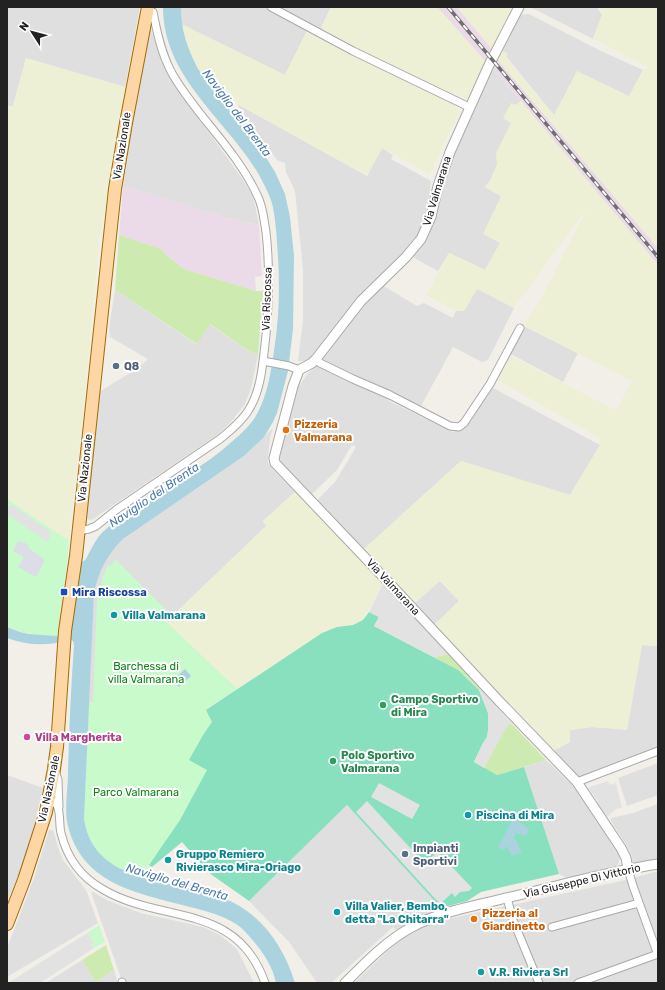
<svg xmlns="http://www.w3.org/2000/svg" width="665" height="990" font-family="Rubik,sans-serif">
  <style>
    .residential { fill: #e0dfdf }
    .industrial { fill: #ebdbe8 }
    .farmland { fill: #eef0d5 }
    .grass { fill: #cdebb0 }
    .park { fill: #c8facc }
    .pitch { fill: #88e0be }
    .parking { fill: #e2e2e2 }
    .plaza { fill: #dddde8 }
    .water { fill: #aad3df }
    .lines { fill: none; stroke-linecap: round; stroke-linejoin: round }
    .minor-casing { stroke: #a9a9a9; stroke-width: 9 }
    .tertiary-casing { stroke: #a9a9a9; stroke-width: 11 }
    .primary-casing { stroke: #a06b00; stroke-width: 14 }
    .minor { stroke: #fff; stroke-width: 7 }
    .tertiary { stroke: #fff; stroke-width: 9 }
    .primary { stroke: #fcd6a4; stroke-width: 12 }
    .rail-casing { stroke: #707070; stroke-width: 3.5 }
    .rail { stroke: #fff; stroke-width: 2; stroke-dasharray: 6; stroke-linecap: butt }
    .service-dot { fill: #5c6f8a; stroke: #fff; stroke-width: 1.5 }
    .food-dot { fill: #e8710a; stroke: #fff; stroke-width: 1.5 }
    .transit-dot { fill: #1a4fb4; stroke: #fff; stroke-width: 1.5 }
    .culture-dot { fill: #0f9aa8; stroke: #fff; stroke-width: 1.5 }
    .leisure-dot { fill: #2e9e5b; stroke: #fff; stroke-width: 1.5 }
    .hotel-dot { fill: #d1479c; stroke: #fff; stroke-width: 1.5 }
    .labels { text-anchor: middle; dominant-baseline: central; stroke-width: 4; stroke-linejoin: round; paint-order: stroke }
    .street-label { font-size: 11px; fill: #222; stroke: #fff }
    .service-label { font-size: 11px; font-weight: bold; fill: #4e5e75; stroke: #fff; text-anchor: start }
    .food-label { font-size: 11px; font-weight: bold; fill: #c56008; stroke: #fff; text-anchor: start }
    .transit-label { font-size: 11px; font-weight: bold; fill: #164399; stroke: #fff; text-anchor: start }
    .culture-label { font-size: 11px; font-weight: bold; fill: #0d838f; stroke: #fff; text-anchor: start }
    .park-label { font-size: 11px; fill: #0c8416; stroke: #fff }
    .leisure-label { font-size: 11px; font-weight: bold; fill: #27864d; stroke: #fff; text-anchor: start }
    .hotel-label { font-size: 11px; font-weight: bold; fill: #b23c85; stroke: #fff; text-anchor: start }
    .water-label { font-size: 12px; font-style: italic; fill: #4a7aab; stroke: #fff }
  </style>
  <rect width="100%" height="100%" fill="#f2efe9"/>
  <path class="residential" d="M7 7H140L125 87 26 58 13 106H7Z
    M181 7H331L319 32 309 27 285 75 181 24Z
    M530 7H597L602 15 593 39Z
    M529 14 599 50 643 70 629 97 554 115 500 49 518 15Z
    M151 29 165 69 173 83 241 177 253 196 259 225 247 223 224 217 123 186 147 37Z
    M492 68 521 101 504 118 512 123 497 153V165L490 181 485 187 501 196 500 243 485 270 449 253 438 271 411 256 439 194 475 104Z
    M239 105 367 176 382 148 393 155 391 159 431 181 427 215 418 236 410 248 372 283 315 354 310 359 305 361H298L303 321V269L295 191 286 172 285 163 277 160 238 106Z
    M382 285 417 306 424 303 453 318 456 311H464L477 288 514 308 488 360 482 362 453 347 420 408 400 396 363 380 320 359 365 303Z
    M115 290 196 344 209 324 249 351 258 355 251 388 245 404 230 423 217 435 93 519 90 520 87 519 86 516 99 392 135 370 148 359 110 337 109 328Z
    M524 326 578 353 563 382 511 354V348Z
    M318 364 385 395 389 401 453 432 455 429 460 432 493 388 600 445 570 495 461 461 364 549 319 506 317 502 318 499 335 482 356 447 352 445 337 470 310 496 278 460 298 388 308 373Z
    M273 428 270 438 268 456V463L274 471 295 492 263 521 267 526 166 622 237 689 158 742 91 702 89 703 94 594 97 580 106 559 123 539 244 456Z
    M439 580 459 601 434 625 414 604Z
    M642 645 658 646V748L578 777 553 751 570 742 569 730 592 727 627 729Z
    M546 760 576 789 611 840 620 858 618 865 567 878 559 874 524 767Z
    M658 763V795L627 806 618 778Z
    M7 775 43 788 33 830 19 875 7 901Z
    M658 804V859L633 865 632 856 627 846 611 821V818L633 813Z
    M347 805 441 908 413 920 397 931 393 927 331 983H317L289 942 249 901Z
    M49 830H53L59 850 63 860 86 890 98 923 7 977V948L34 878Z
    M658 871V983H354L399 940 420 927 452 918 630 879Z
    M91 892H93L109 901 141 913 203 927 220 935 237 949 254 983H127L125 977 121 978Z
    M82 960 96 982 114 970 118 983H46Z"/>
  <path class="industrial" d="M437 7H457L492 49 486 62Z
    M497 59 658 248V265L492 68Z
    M123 186 224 217 247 223 259 225 262 276 255 277 256 291 184 269 166 255 161 249 119 235Z"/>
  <path class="farmland" d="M331 7H437L486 62 467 99 388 67 451 102 460 110 430 175 382 148 367 176 239 105 219 82 213 88 198 69 190 54 181 24 285 75 309 27 319 32Z
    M457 7H514L492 49Z
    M600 7H658V248L497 59 500 49 508 54 506 58 554 115 577 71 629 96 643 70 649 68 593 39 602 15Z
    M26 58 125 87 99 245 83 416 69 541 7 499V106H13Z
    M521 101 658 265V646L642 645 627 730 592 727 570 730V742L553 751 434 625 459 601 440 581 414 604 364 549 461 461 570 495 600 445 598 437 495 379 508 355 616 410 632 381 524 326 541 299 587 208 514 308 477 289 464 311H456L426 295 449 253 485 270 500 243 483 234 501 196 485 187 490 181 497 165 496 153 511 123 503 118 511 103 515 105Z
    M295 492 384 581 363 620 352 625 337 627 322 633 237 689 166 622 266 526 263 521Z"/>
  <path class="grass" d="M119 235 161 249 166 255 184 269 256 291H263L258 355 249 351 210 324 197 344 115 290Z
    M450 654 481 689 479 690 465 676 434 657Z
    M511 723 546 760 497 775 484 768 506 727Z
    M106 945 114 970 96 982 82 960Z"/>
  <path class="park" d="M7 499 69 541 67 563 57 636C39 635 23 634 7 627Z
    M116 560 172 616 166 622 237 689 206 710 212 722 203 735 208 770 180 820 149 865 144 878C133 874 120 870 110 863 96 853 86 835 84 819L89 703 93 702 97 600 102 578 108 565H111Z
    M99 925 105 942 94 948 91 944 94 942 87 933Z"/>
  <path class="pitch" d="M369 612 379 617 374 626 458 670 479 690 488 713V731L487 737 483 743 474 762 497 775 524 767 559 874 481 892 467 901 441 908 347 805 249 901 212 875 203 866 182 842 152 867 149 865 180 820 207 770 189 760 203 735 212 722 206 710 322 633 337 627 353 625 363 620Z"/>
  <path class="parking" d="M12 505 51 532 48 542 7 514V507Z
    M384 581 450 654 434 657 374 626 379 617 369 612Z
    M481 689 511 723 506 728 484 768 474 762 483 743 487 737 488 731V713L479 690Z
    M608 781 610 785 616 783 622 808 616 809 607 817 596 802 598 801 589 789 590 787Z
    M379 783 420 805 412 819 371 797Z
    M367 801 424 863 438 852 472 888 469 891 460 892 455 897 452 893 440 904 356 812Z
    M87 933 94 942 91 944 94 948 40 983H8Z"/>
  <path class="plaza" d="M18 541 25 543 29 546 28 548 45 560 36 577 18 567 24 557 13 551Z"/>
  <path class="water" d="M163 7H181C181 31 187 47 198 69L267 159 275 172 285 194 290 217 294 256 293 329 288 371 277 413 273 422 264 437 244 456 123 539C106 557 99 570 94 594L84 819C95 891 185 876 234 903 265 919 285 950 295 983H276C273 968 265 955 255 943 250 937 244 929 236 924 224 916 209 912 194 908 143 894 83 887 68 826 64 811 68 788 68 772 69 730 71 687 74 645L73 641 70 640C47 646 29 646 7 638V627L20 632 29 634 57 636 71 629 81 562 84 561 86 559C90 551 94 543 99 536 113 521 131 510 148 499 175 482 204 466 228 445 240 435 253 424 259 410 268 392 271 371 274 351 279 319 280 290 278 257 277 241 276 223 273 207 270 195 264 184 258 173 225 118 163 77 163 7Z
    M185 669 191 676 179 687 173 680Z
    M513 819 526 826 529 830 527 834 525 836 517 833 514 837 522 852 512 856 507 846 504 850 498 847Z"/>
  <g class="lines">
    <g class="minor-casing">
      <path id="minor" d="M271 7 353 51 469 107
        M316 359 320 363 353 379 390 395 450 426 459 427 464 423 490 384 520 328
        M263 361 289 366 299 370
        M78 531 89 529 96 526 116 510 220 439C230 431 241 422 248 411 262 390 263 360 266 335 269 300 270 267 266 232 264 220 263 207 258 197 237 150 198 118 173 75 162 56 157 33 153 12L148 9
        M55 770 58 780 59 807
        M577 782 658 751
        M49 800C63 802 58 822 61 833 67 858 82 878 104 890 163 924 237 902 265 983
        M628 869 633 886 658 955
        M507 898 513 920 539 983
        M552 927 639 903
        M122 982V983
        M578 983 658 954"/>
    </g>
    <g class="tertiary-casing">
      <path id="tertiary" d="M519 7 489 65 450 152 438 186 431 217 421 239 406 257 361 301 316 359 312 363 299 370 293 386 274 458 275 463 392 586 499 701 577 782 621 848 626 858 628 869
        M345 983C366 962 386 941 412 927 440 911 487 903 519 895 565 884 611 871 658 864"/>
    </g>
    <g class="primary-casing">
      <path id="primary" d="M7 924 24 880 46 812 54 769 57 747 65 631 76 556 115 189 126 123 148 7"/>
    </g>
    <use href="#minor" class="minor"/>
    <use href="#tertiary" class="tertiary"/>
    <use href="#primary" class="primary"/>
    <g class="rail-casing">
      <path id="rail" d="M448 7 658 257"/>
    </g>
    <use href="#rail" class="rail"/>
  </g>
  <g class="service-dot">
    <circle cx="116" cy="366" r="4"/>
    <circle cx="405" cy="854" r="4"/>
  </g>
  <g class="food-dot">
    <circle cx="286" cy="430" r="4"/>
    <circle cx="474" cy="919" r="4"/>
  </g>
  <rect class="transit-dot" x="60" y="588" width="8" height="8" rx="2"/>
  <g class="culture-dot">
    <circle cx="114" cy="615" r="4"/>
    <circle cx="468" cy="815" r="4"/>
    <circle cx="168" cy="860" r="4"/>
    <circle cx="337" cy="912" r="4"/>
    <circle cx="481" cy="972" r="4"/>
  </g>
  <g class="leisure-dot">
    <circle cx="383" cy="705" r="4"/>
    <circle cx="333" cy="761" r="4"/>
  </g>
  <circle class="hotel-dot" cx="27" cy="737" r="4"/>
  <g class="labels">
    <g class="street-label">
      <text transform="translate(122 146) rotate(-81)">Via Nazionale</text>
      <text transform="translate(437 191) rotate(-73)">Via Valmarana</text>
      <text transform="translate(267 299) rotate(-88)">Via Riscossa</text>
      <text transform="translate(85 468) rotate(-84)">Via Nazionale</text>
      <text transform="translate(393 587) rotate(47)">Via Valmarana</text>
      <text transform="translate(49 789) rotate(-78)">Via Nazionale</text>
      <text transform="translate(582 881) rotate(-13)">Via Giuseppe Di Vittorio</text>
    </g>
    <g class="service-label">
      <text x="124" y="366">Q8</text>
      <text x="413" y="848">Impianti<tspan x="413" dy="13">Sportivi</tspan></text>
    </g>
    <g class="food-label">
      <text x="294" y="424">Pizzeria<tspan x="294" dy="13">Valmarana</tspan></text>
      <text x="482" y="913">Pizzeria al<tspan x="482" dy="13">Giardinetto</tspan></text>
    </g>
    <g class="transit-label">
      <text x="72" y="592">Mira Riscossa</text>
    </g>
    <g class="culture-label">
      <text x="122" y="615">Villa Valmarana</text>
      <text x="476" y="815">Piscina di Mira</text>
      <text x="176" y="854">Gruppo Remiero<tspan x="176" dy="13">Rivierasco Mira-Oriago</tspan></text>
      <text x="345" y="906">Villa Valier, Bembo,<tspan x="345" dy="13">detta "La Chitarra"</tspan></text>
      <text x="489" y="972">V.R. Riviera Srl</text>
    </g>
    <g class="park-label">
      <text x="146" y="666">Barchessa di<tspan x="146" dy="13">villa Valmarana</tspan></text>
      <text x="136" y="792">Parco Valmarana</text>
    </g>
    <g class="leisure-label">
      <text x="391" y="699">Campo Sportivo<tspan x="391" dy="13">di Mira</tspan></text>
      <text x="341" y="755">Polo Sportivo<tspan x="341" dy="13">Valmarana</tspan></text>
    </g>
    <g class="hotel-label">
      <text x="35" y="737">Villa Margherita</text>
    </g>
    <g class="water-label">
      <text transform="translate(237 113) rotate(53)">Naviglio del Brenta</text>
      <text transform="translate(154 495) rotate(-34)">Naviglio del Brenta</text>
      <text transform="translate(177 882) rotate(16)">Naviglio del Brenta</text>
    </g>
  </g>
  <rect width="665" height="990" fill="none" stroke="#222222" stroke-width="16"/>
  <g transform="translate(32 32) rotate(306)" stroke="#ffffff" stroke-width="3" paint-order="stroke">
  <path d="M0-3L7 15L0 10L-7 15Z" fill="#222222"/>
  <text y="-6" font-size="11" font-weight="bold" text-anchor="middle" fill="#222222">N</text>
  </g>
</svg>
